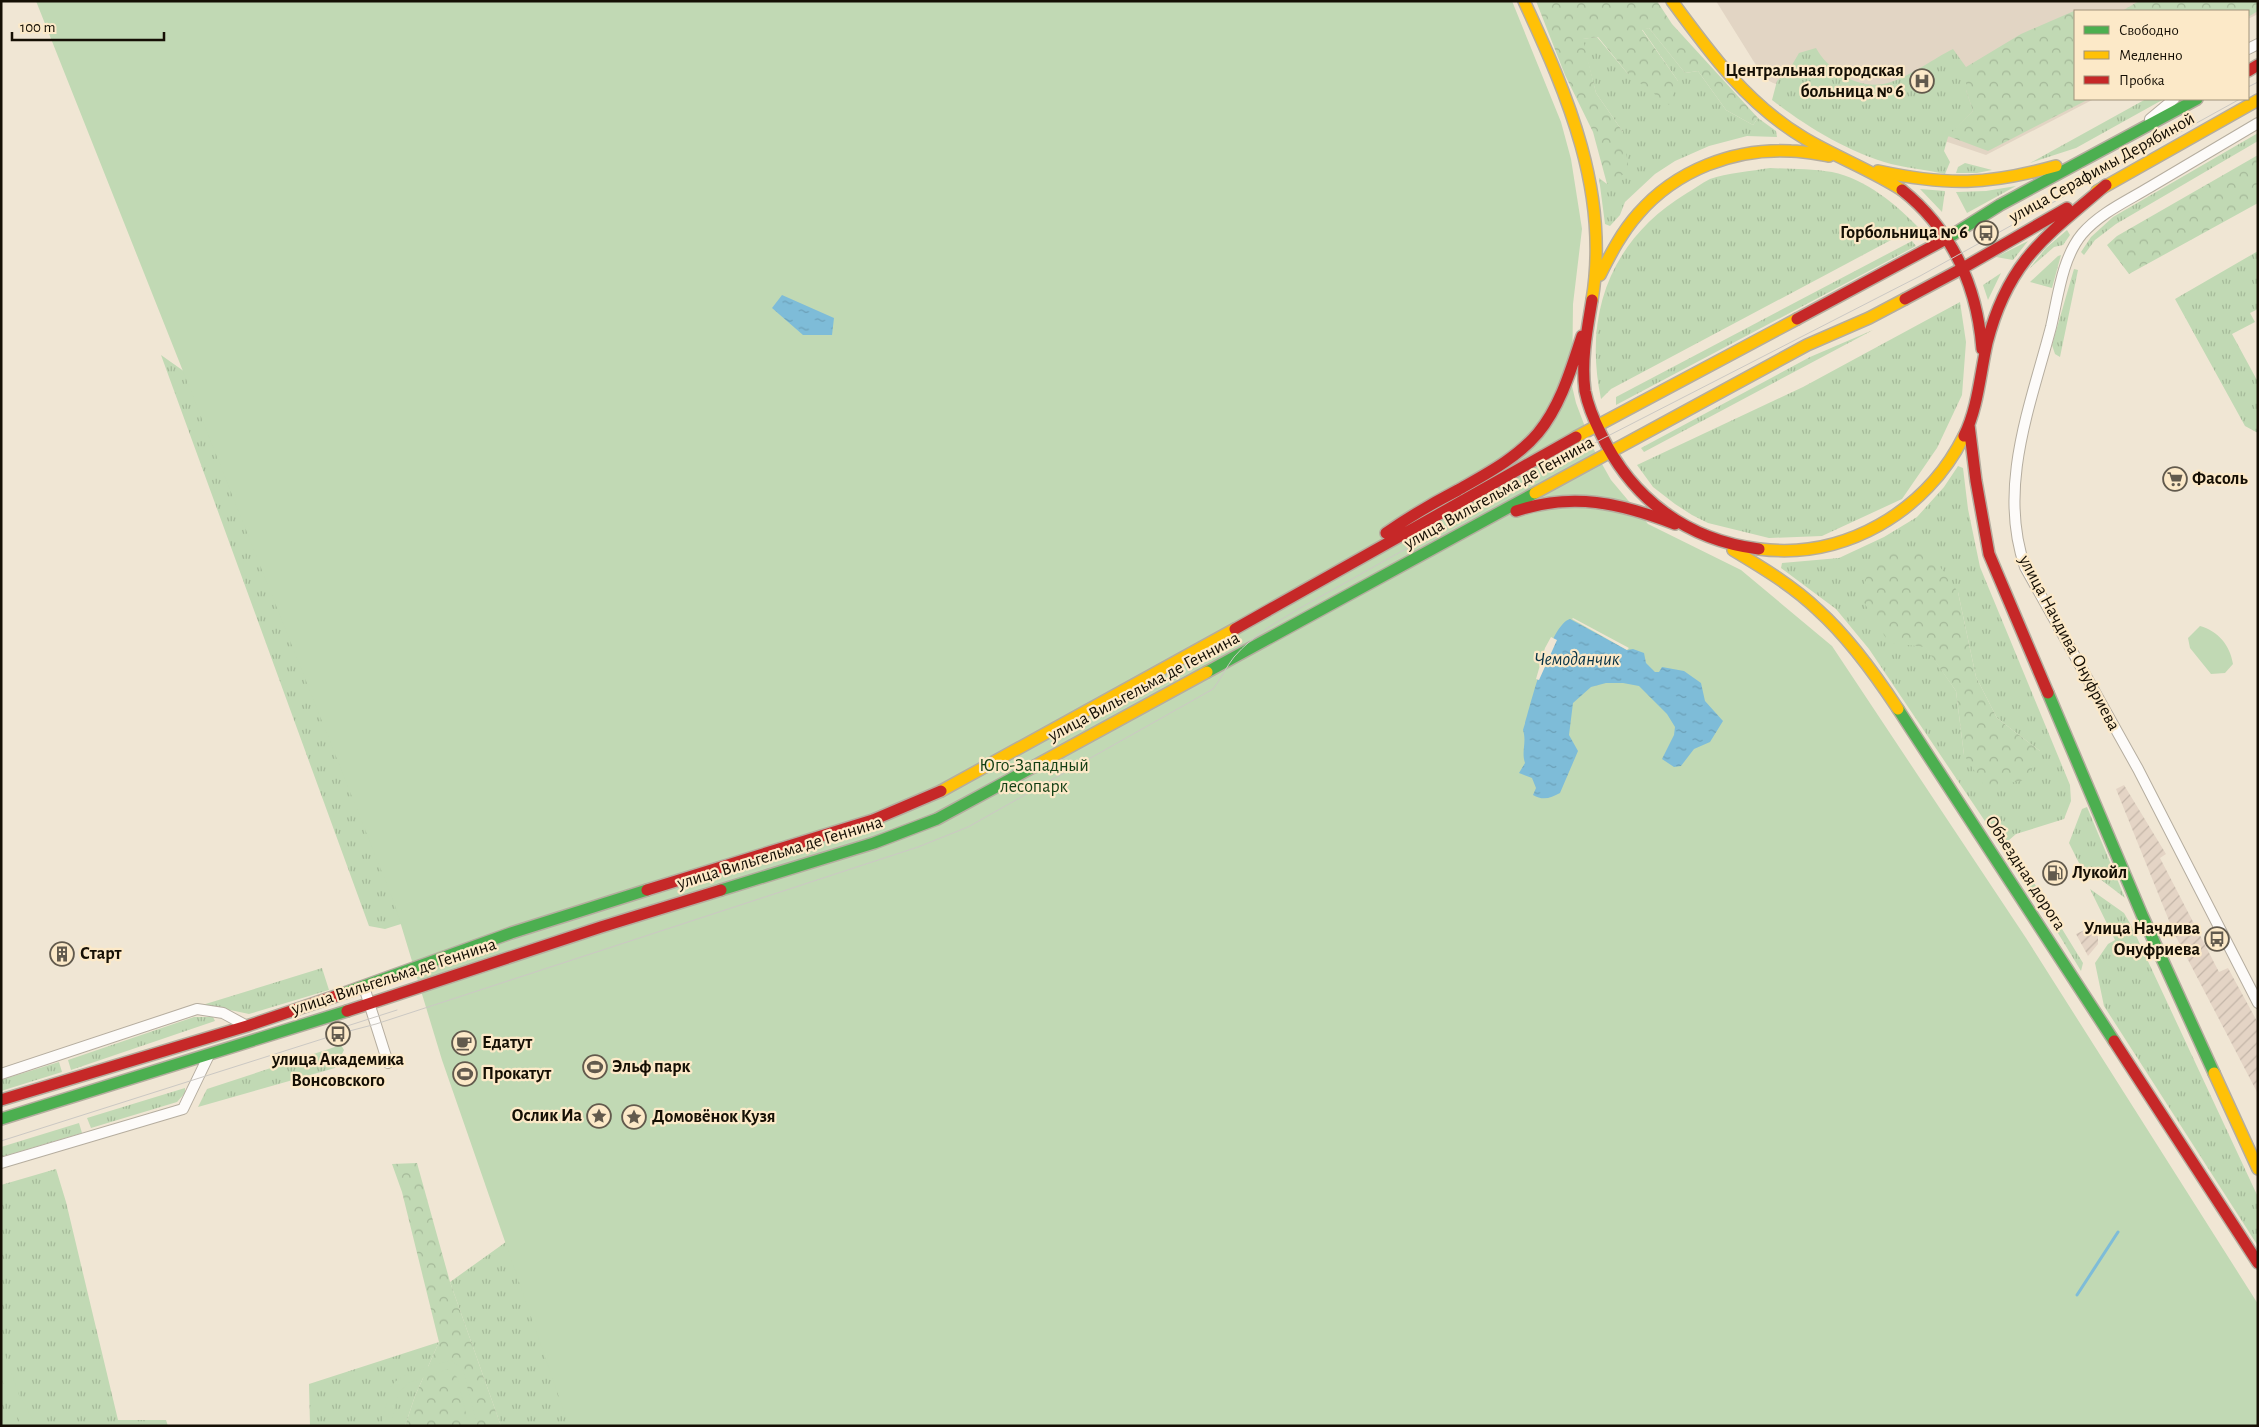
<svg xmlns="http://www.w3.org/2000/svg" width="2259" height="1427" font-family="'Alegreya Sans',sans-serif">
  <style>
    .industrial { fill: url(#industrial-furrows) }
    .medical { fill: #e2d5c4 }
    .grass { fill: url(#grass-tufts); fill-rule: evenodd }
    .forest { fill: url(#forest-crowns) }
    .park { fill: #c1d9b4 }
    .water { fill: url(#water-ripples) }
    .pier { fill: #f0e6d4 }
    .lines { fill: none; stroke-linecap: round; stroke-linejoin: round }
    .stream { stroke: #7ebcd8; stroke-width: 3 }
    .street-casing { stroke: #b5ad9f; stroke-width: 12 }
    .fast-casing { stroke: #b5ad9f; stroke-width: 14 }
    .slow-casing { stroke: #b5ad9f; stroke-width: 14 }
    .jam-casing { stroke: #b5ad9f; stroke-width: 14 }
    .street { stroke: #fdfbf9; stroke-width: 10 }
    .fast { stroke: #4caf50; stroke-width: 11 }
    .slow { stroke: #ffc107; stroke-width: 11 }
    .jam { stroke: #c62828; stroke-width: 11 }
    .tram { stroke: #cbc8c3; stroke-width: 1 }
    .labels { text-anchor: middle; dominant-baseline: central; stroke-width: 4.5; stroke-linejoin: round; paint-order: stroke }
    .poi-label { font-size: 18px; font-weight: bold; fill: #150f04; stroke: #fce9c8; text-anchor: start }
    .street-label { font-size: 18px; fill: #150f04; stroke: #fce9c8 }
    .park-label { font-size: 18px; fill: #133f14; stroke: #fce9c8 }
    .water-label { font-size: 19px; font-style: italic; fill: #073246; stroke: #fce9c8 }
  </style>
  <defs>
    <pattern id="industrial-furrows" width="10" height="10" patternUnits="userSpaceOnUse" patternTransform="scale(1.25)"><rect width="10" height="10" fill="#e4d4c5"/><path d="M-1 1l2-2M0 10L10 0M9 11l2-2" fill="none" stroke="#c3b5a8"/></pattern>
    <pattern id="grass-tufts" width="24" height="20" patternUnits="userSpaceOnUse" patternTransform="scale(1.25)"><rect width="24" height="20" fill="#c1d9b4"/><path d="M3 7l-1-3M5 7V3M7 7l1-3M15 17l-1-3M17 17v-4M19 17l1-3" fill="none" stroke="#a5b999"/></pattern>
    <pattern id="forest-crowns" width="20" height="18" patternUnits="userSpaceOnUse" patternTransform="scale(1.25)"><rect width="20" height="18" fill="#c1d9b4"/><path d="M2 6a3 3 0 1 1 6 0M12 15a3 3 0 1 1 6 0" fill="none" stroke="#a5b999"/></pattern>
    <pattern id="water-ripples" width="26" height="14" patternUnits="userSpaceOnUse" patternTransform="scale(1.25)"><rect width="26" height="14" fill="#7ebcd8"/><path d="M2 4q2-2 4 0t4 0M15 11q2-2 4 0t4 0" fill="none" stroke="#6ca0b8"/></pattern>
  </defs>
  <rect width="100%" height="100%" fill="#f0e6d4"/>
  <path class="industrial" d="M2124 785 2166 854 2160 858 2219 972 2228 968 2258 1023V1094L2174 933 2116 789Z
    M2093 926 2098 936V944L2088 956 2076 934Z"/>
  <path class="medical" d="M1716 1H2258V14L2248 19V11H2075V99H2094L1986 155 1773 83 1764 78Z"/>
  <path class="grass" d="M1649 28 1685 73 1698 71 1726 110 1753 125 1758 118 1776 131 1777 137 1747 136 1709 146 1675 161 1655 174 1625 202 1620 215 1610 226 1605 224 1599 178 1607 184 1623 132 1596 93 1582 39 1597 37 1628 74 1678 81 1642 29Z
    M1816 48C1830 73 1862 92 1891 82 1910 76 1935 58 1953 49L1966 67V90L1973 111 1948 137 1944 151 1950 162 1945 174C1927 170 1908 168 1891 164 1848 152 1807 127 1772 100L1777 81 1792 65 1799 53Z
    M2146 99H2164L2076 148 2030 163Z
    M2258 133V141L2116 224 2095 240 2084 255 2081 252 2091 237 2113 217Z
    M1965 163 1992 170 1977 173H1956L1958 167Z
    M1770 168C1790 169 1812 169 1832 172 1866 179 1897 205 1920 229L1908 231 1611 389 1601 399C1583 313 1611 239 1687 193 1694 189 1702 183 1710 179 1726 173 1752 171 1770 168Z
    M2016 186 1967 213 1956 192 1986 191Z
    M1920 189 1945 191 1942 212Z
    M2067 230 2070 235 2063 245 2054 247 2029 269 2046 248Z
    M1912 241 1916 246 1616 405V397Z
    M2028 241 2013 260 1996 257Z
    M2258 251V309L2250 313 2255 322 2232 334 2258 382V433L2245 426 2175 299Z
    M2061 255 2052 288 2030 282 2058 256Z
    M2074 269 2078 270 2060 357 2055 354 2052 345Z
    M2001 273 1988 300 1983 285Z
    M1960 302 1966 342 1962 395 1937 448 1902 499 1822 536 1769 538 1708 523 1692 515 1675 504 1653 487 1637 465 1803 387Z
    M1873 330 1644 452 1641 448 1810 357Z
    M161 355 226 401 536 882 385 929 369 926Z
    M1958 466 1963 468 1968 509 1980 567 2070 785 2071 801 2064 819 2016 834 2008 841 2042 896 2030 888 1869 649 1836 609 1781 568 1782 563 1839 558 1884 537 1917 517 1944 487ZM1958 592 1976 677 1997 718 2040 751 1964 755 1956 691 1925 646Z
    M2087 807 2125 898 2079 863 2069 843 2082 809Z
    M2090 889 2124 913 2132 927 2258 1197V1246L2104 1006 2095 963 2108 944 2115 940Z
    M2047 915 2059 924 2083 963 2081 971Z
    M322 968 329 990 249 1014 216 1007 199 1006Z
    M194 1017H213L215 1021 71 1070 68 1060Z
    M341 1045 344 1050 335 1068 198 1107 207 1089Z
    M59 1062 62 1072 1 1091V1080Z
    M185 1088V1093L177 1102 91 1128 87 1118Z
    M79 1123 82 1133 1 1157V1147Z
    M56 1169 66 1202 118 1420H166L168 1426H1V1185Z
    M517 1234 574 1426H501L450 1282Z
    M439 1342 415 1396 405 1426H310L309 1384Z"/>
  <path class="forest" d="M1536 1H1657L1672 24 1758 118 1753 125 1726 110 1698 71 1685 73 1649 28 1642 30 1678 81 1669 105 1628 74 1598 37 1583 39 1596 93 1623 132 1629 171 1607 184 1593 132 1565 75Z
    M2139 1H2258V11L2248 17V11H2122Z
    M2074 11 2075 12V99H2089L1988 151 1948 136 1973 111 1966 90V67L2021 34Z
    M2258 155V203L2129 274 2107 245 2117 236Z
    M1928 550 1958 592 1976 677 1997 718 2040 751 2027 780 1985 787 1964 755 1956 691 1925 647 1889 643 1860 596 1870 566 1888 552Z
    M417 1163 450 1282 501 1426H405L415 1396 439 1342 402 1192 392 1164Z"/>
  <path class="park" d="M36 1H1512L1561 122 1571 159 1582 229 1573 304 1572 386 1576 403 1593 448 1611 480 1648 524 1741 570 1832 646 2026 938 2258 1304V1426H569L442 1060 395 905Z
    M2200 626C2218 631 2230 645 2233 664L2225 673 2211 674 2190 648 2188 638Z
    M1 1343 19 1395 37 1426H22L9 1400 1 1377Z
    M451 1360 463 1370 477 1426H469L457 1377 448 1369 408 1383 398 1394 390 1426H381C385 1414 386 1403 389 1391 395 1372 434 1366 451 1360Z"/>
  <path class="water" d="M782 295 834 318 832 335H803L772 308Z
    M1570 619 1627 650 1633 649 1644 653 1646 663 1655 672H1659L1662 667 1684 671 1701 683 1705 701 1723 721 1710 742 1694 749 1681 766 1674 767 1662 759 1674 735 1675 727 1667 714 1639 686 1623 683H1606L1591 687 1573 703 1569 735 1578 751 1560 793C1551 798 1543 801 1533 795L1536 788 1532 778 1519 773 1525 763C1521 751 1527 743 1523 730 1530 708 1549 625 1570 619Z"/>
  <path class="pier" d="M1573 618 1629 648 1627 650 1572 619Z
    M1551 637 1557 640 1539 680 1536 679 1545 648Z"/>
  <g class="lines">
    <path class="stream" d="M2077 1295 2118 1232"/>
    <g class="street-casing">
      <path id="street" d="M2248 49 2258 44
        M2150 119 2174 99
        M2258 123C2222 144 2186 166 2150 187 2127 201 2100 213 2082 234 2062 258 2058 297 2051 327 2031 404 1997 487 2025 567L2138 769 2258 1003
        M364 987 388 1063
        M1 1074 197 1009 223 1013 247 1026
        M1 1163 183 1109 209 1055"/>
    </g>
    <g class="fast-casing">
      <path id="fast" d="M1946 239 2000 205 2197 99
        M1207 672 1535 493
        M2048 693 2142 915 2214 1073
        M1898 709 2114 1041
        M721 890 874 843 937 819 1033 767
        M339 995 511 933 647 890
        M1 1119 347 1011"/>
    </g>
    <g class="slow-casing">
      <path id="slow" d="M1524 1C1568 96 1610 193 1592 300
        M1672 1C1710 53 1747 104 1804 138 1836 157 1871 170 1902 190
        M1878 171C1948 186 1987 185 2056 166
        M2097 191 2258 100
        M1600 275C1611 253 1622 232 1638 214 1676 170 1734 148 1791 151 1804 151 1817 154 1829 156
        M1576 437 1797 319
        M1535 493 1807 345 1869 318 1905 299
        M1759 549C1844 560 1926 512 1964 436
        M1733 550C1763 568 1793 586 1818 610 1849 638 1875 674 1898 709
        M1033 767 1207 672
        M941 791 1235 629
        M2214 1073 2258 1169"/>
    </g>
    <g class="jam-casing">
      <path id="jam" d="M2248 71 2258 65
        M1902 190C1952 230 1977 286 1982 349
        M1963 268 2067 208
        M1905 299 1963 268
        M1592 300C1587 330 1581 360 1585 391 1588 406 1594 420 1601 434 1632 499 1687 540 1759 549
        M1797 319 1946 239
        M1969 425 1976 481 1989 554 2048 693
        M1964 436C1978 408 1980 374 1987 343 2008 261 2045 237 2106 185
        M1516 511C1573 492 1620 503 1675 524
        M1386 533C1409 517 1433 503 1458 490 1486 474 1517 458 1538 433 1561 405 1571 369 1582 336
        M1235 629 1576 437
        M647 890 873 820 941 791
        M347 1011 601 927 721 890
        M2114 1041 2258 1263
        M1 1100 247 1026 339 995"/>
    </g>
    <use href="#street" class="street"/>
    <use href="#fast" class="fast"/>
    <use href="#slow" class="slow"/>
    <use href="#jam" class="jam"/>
    <path class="tram" d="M2248 87 2258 82
      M344 1027 397 1010
      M1 1141 338 1034 376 1024 918 847 968 827 1213 689C1221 679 1226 667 1234 657 1254 634 1277 622 1302 607L1602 439 1920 276 2240 99"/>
  </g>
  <defs>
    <g id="hospital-ring" transform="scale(1.25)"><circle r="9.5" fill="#fce9c8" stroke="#625a4d" stroke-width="1.5"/><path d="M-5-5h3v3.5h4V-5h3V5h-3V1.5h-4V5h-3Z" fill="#625a4d"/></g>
    <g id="bus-ring" transform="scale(1.25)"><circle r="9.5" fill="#fce9c8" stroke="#625a4d" stroke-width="1.5"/><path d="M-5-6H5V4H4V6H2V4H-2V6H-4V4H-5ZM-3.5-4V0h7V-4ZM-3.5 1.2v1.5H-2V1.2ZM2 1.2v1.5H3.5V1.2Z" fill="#625a4d"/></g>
    <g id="supermarket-ring" transform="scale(1.25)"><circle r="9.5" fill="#fce9c8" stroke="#625a4d" stroke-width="1.5"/><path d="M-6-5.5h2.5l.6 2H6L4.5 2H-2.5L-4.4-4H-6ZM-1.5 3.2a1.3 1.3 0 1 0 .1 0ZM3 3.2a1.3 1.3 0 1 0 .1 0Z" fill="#625a4d"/></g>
    <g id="fuel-ring" transform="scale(1.25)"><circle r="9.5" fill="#fce9c8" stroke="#625a4d" stroke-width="1.5"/><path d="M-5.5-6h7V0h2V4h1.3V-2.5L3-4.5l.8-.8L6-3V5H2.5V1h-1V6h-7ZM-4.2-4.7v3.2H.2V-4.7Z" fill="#625a4d"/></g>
    <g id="building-ring" transform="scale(1.25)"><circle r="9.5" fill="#fce9c8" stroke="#625a4d" stroke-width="1.5"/><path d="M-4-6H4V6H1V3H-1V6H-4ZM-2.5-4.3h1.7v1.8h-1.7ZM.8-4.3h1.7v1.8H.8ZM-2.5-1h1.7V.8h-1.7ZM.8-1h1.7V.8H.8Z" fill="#625a4d"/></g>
    <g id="cafe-ring" transform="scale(1.25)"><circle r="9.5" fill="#fce9c8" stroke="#625a4d" stroke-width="1.5"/><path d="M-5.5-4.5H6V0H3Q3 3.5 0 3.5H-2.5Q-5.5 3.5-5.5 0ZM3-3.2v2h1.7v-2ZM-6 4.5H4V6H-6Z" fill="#625a4d"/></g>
    <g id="stadium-ring" transform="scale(1.25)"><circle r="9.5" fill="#fce9c8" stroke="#625a4d" stroke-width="1.5"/><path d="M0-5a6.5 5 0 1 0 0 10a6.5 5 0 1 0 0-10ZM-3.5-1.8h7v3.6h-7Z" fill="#625a4d"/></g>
    <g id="sight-ring" transform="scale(1.25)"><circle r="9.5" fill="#fce9c8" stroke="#625a4d" stroke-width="1.5"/><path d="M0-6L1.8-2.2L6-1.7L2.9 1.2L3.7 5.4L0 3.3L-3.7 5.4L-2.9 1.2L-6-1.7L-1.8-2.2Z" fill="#625a4d"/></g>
  </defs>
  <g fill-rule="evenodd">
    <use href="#hospital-ring" x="1922" y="81"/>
    <use href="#bus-ring" x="1986" y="233"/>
    <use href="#supermarket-ring" x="2175" y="479"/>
    <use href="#fuel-ring" x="2055" y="873"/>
    <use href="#bus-ring" x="2217" y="939"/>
    <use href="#building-ring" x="62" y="954"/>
    <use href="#bus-ring" x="338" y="1034"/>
    <use href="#cafe-ring" x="464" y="1043"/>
    <use href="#stadium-ring" x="595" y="1067"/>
    <use href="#stadium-ring" x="465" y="1074"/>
    <use href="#sight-ring" x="599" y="1116"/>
    <use href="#sight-ring" x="634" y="1117"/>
  </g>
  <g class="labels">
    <g class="poi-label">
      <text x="1904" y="71" text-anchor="end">Центральная городская<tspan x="1904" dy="21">больница № 6</tspan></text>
      <text x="1968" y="233" text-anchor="end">Горбольница № 6</text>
      <text x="2192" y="479">Фасоль</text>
      <text x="2072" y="873">Лукойл</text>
      <text x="2200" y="929" text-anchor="end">Улица Начдива<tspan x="2200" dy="21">Онуфриева</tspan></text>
      <text x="80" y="954">Старт</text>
      <text x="482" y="1043">Едатут</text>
      <text x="338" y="1060" text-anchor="middle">улица Академика<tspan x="338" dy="21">Вонсовского</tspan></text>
      <text x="612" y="1067">Эльф парк</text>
      <text x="482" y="1074">Прокатут</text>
      <text x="582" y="1116" text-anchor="end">Ослик Иа</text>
      <text x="652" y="1117">Домовёнок Кузя</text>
    </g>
    <g class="street-label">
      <text transform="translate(2102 168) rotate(-29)">улица Серафимы Дерябиной</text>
      <text transform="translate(1499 493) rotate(-29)">улица Вильгельма де Геннина</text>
      <text transform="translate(2069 643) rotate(62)">улица Начдива Онуфриева</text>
      <text transform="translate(1144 687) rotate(-28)">улица Вильгельма де Геннина</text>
      <text transform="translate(780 853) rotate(-17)">улица Вильгельма де Геннина</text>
      <text transform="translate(2025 873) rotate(57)">Объездная дорога</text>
      <text transform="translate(394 977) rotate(-18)">улица Вильгельма де Геннина</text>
    </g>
    <g class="park-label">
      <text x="1034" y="766">Юго-Западный<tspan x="1034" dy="21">лесопарк</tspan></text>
    </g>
    <g class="water-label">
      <text x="1577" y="659">Чемоданчик</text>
    </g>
  </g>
  <rect width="2259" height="1427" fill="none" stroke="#150f04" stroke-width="5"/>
  <rect x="2074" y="10" width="175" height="90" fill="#fce9c8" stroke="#a0927a"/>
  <rect x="2084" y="26" width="25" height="8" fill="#4caf50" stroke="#a0927a"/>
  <text x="2119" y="35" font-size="15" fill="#150f04">Свободно</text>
  <rect x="2084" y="51" width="25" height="8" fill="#ffc107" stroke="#a0927a"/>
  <text x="2119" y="60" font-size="15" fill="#150f04">Медленно</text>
  <rect x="2084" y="76" width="25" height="8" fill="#c62828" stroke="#a0927a"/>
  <text x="2119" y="85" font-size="15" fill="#150f04">Пробка</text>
  <path d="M12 32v8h152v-8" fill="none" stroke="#150f04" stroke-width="2.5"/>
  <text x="20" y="32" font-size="15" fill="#150f04" stroke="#fce9c8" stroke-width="4" paint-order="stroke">100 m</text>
</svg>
